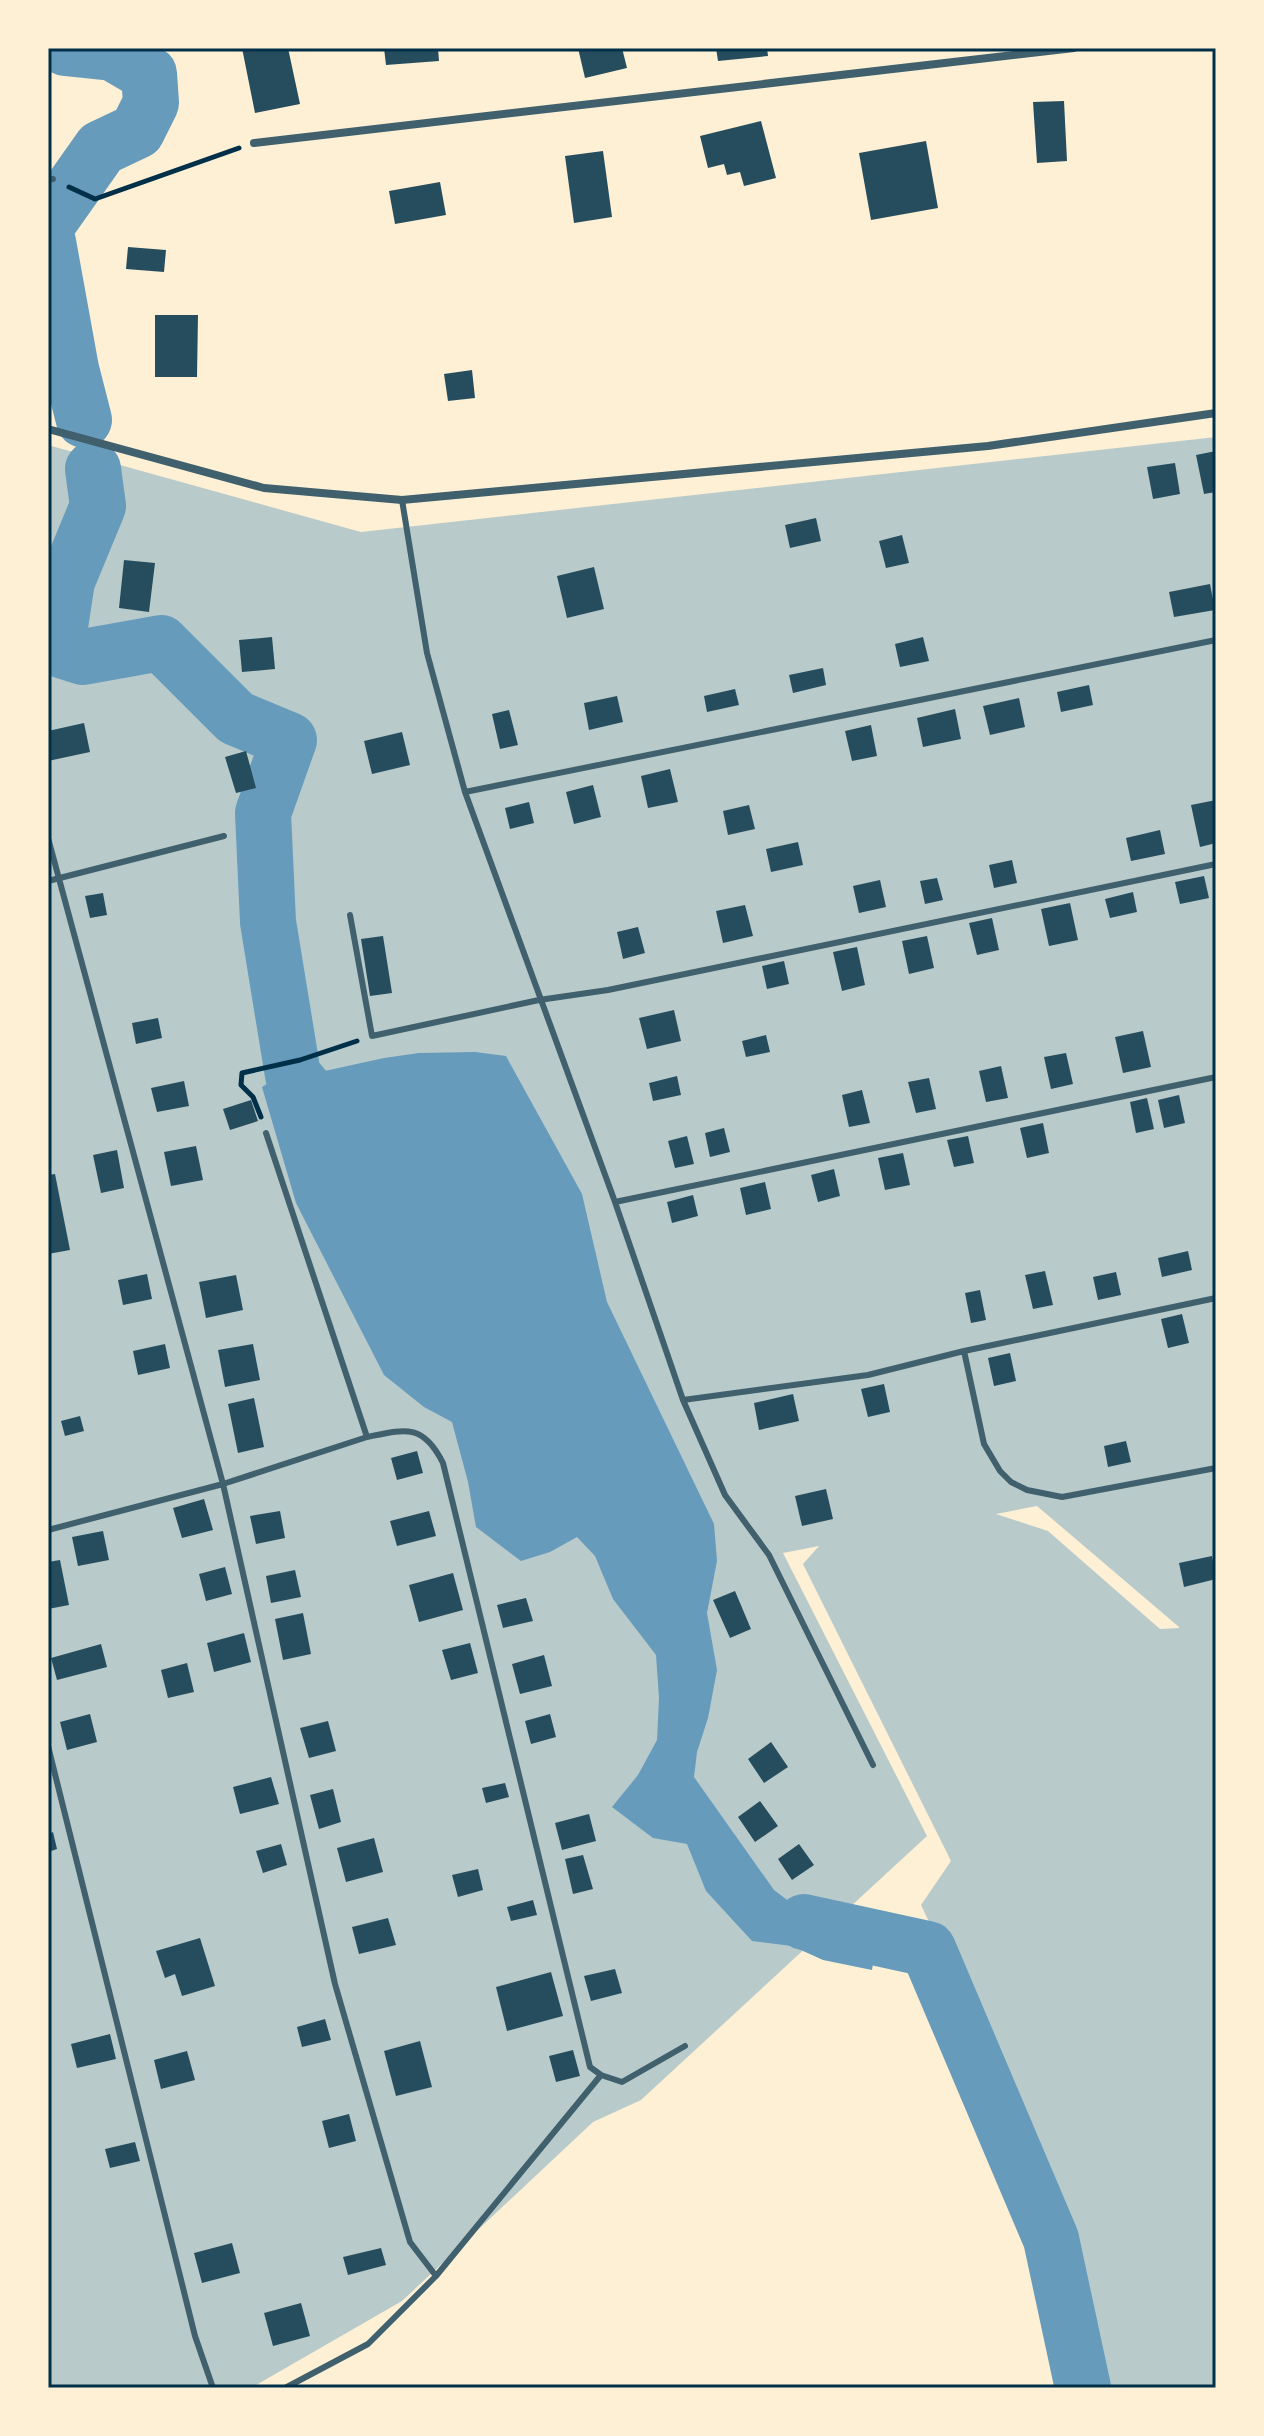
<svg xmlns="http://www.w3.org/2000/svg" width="1264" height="2436" font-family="Montserrat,sans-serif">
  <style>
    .green { fill: #b9caca; fill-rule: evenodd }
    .water { fill: #669bbc }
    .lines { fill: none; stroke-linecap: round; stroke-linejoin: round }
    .river { stroke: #669bbc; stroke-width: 56 }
    .building { fill: #264d5e }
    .path { stroke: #003049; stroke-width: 5 }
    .service { stroke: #3f606c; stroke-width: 6 }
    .minor { stroke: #3f606c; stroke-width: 8 }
    .neatline { fill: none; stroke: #003049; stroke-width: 3 }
  </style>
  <rect width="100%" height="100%" fill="#fdf0d5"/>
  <path class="green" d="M1216 437V2388H1098L1054 2184 921 1905 951 1861 803 1564 819 1546 783 1553 927 1836 641 2100 593 2122 402 2301 251 2388H48V445L361 532ZM1037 1506 1179 1627V1628L1160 1629 1048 1531 996 1514Z"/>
  <path class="water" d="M475 1052 506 1056 582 1194 607 1302 714 1524 717 1561 707 1613 717 1670 708 1718 697 1752 694 1777 774 1890 795 1906 877 1938 872 1970 823 1960 792 1946 752 1941 706 1891 687 1844 653 1838 612 1807 638 1775 657 1740 659 1698 656 1655 613 1599 595 1556 577 1537 550 1552 521 1561 476 1527 468 1482 452 1422 424 1407 384 1375 296 1203 262 1087 281 1075 311 1074 384 1058 419 1053Z"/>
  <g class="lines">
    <path class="river" d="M48 223 101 148 137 131 151 103 149 74 113 53 65 48
      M48 242 71 369 84 420
      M93 469 98 506 67 581 59 633 61 650 83 657 161 643 236 718 289 740 263 813 268 922 293 1075 342 1133
      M804 1922 928 1949 1051 2239 1083 2388"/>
  </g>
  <path class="building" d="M242 48H288L300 104 255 113Z
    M384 48H438L439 61 386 65Z
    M578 48H622L627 68 585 78Z
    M716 48H767L768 56 718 61Z
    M1064 101 1067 161 1037 163 1033 102Z
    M761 121 776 178 744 186 740 172 727 175 724 164 708 168 700 136Z
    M926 141 938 208 871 220 859 153Z
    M603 151 612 217 574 223 565 156Z
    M440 182 446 215 395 224 389 191Z
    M128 247 166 250 164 272 126 269Z
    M155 315H198L197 377H155Z
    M472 370 475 398 448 401 444 374Z
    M1216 451V492L1204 494 1196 455Z
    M1175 463 1180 494 1153 499 1147 467Z
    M816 518 821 541 790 548 785 525Z
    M902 535 909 563 886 568 879 541Z
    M124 560 155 563 149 612 119 608Z
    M594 567 604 609 567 618 557 576Z
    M1210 584 1215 610 1174 617 1169 592Z
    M272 637 275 669 242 672 239 640Z
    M923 637 929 661 900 667 895 644Z
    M823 668 826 685 793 693 789 675Z
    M1089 685 1093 705 1061 712 1057 692Z
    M735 689 739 705 707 712 704 696Z
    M617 696 623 722 589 730 584 703Z
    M1019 698 1025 727 990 735 983 706Z
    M955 709 961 739 923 747 917 718Z
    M509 710 518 745 500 749 492 714Z
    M84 723 90 752 48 761V731Z
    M871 725 877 756 852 761 845 731Z
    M402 732 410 765 372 774 364 741Z
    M246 751 256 788 236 793 225 757Z
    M670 769 678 802 648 808 641 776Z
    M593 785 601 817 574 824 566 792Z
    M1216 800V843L1200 847 1191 805Z
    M529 802 534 823 510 829 505 808Z
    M749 805 755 829 728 835 723 811Z
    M1160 830 1165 854 1131 861 1126 838Z
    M798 842 803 865 771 872 766 849Z
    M1012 860 1017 883 994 888 989 865Z
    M1204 876 1209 898 1180 904 1175 882Z
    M937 878 943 900 925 904 920 881Z
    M880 880 886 907 859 913 853 886Z
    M1133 892 1137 912 1110 918 1105 899Z
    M103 893 107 915 90 918 85 896Z
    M1070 903 1078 940 1049 946 1041 909Z
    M745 905 753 936 723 943 716 911Z
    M992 918 999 950 977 955 969 923Z
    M638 927 645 953 623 959 617 932Z
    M383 936 392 993 370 996 361 939Z
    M927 936 934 968 909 974 902 941Z
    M857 947 865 985 842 991 833 952Z
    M784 961 789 984 767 989 762 966Z
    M674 1010 681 1041 647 1049 639 1018Z
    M158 1018 162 1038 136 1044 132 1023Z
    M1143 1031 1151 1067 1123 1073 1115 1037Z
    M766 1035 770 1052 746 1057 742 1041Z
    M1066 1053 1073 1084 1051 1089 1044 1057Z
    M1001 1066 1008 1098 986 1102 979 1071Z
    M677 1076 681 1095 653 1101 649 1083Z
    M929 1078 936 1109 916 1113 908 1082Z
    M184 1081 189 1106 157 1112 151 1088Z
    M862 1090 870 1123 849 1127 842 1095Z
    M1179 1095 1185 1123 1164 1128 1158 1100Z
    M1147 1098 1154 1129 1136 1133 1130 1102Z
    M251 1100 258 1121 230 1130 223 1109Z
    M1043 1123 1049 1153 1027 1158 1020 1128Z
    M724 1128 730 1152 710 1157 705 1133Z
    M687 1136 694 1164 675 1168 668 1141Z
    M968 1136 974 1163 954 1167 947 1140Z
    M196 1146 203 1180 171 1186 164 1152Z
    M117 1150 124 1188 101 1193 93 1155Z
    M903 1153 910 1185 885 1190 878 1158Z
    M834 1169 840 1196 818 1202 811 1175Z
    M55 1174 70 1250 48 1254V1175Z
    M765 1182 771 1209 746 1215 740 1188Z
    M693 1195 698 1216 672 1223 667 1202Z
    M1188 1251 1192 1270 1162 1277 1158 1258Z
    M1045 1271 1053 1305 1033 1309 1025 1275Z
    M1116 1272 1121 1295 1098 1300 1093 1277Z
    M147 1274 152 1299 123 1305 118 1280Z
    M236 1275 243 1310 206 1318 199 1282Z
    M980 1290 986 1320 971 1323 965 1293Z
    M1182 1314 1189 1343 1168 1348 1161 1319Z
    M165 1344 170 1368 138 1375 133 1351Z
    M253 1344 260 1380 225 1387 218 1350Z
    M1010 1353 1016 1381 994 1386 988 1358Z
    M884 1384 890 1412 868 1417 861 1389Z
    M793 1394 799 1421 759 1430 754 1403Z
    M254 1398 264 1447 238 1453 228 1404Z
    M80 1416 84 1431 65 1436 61 1421Z
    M1126 1441 1131 1462 1108 1467 1104 1446Z
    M417 1451 423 1473 397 1480 391 1458Z
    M826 1489 833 1519 802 1526 795 1496Z
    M204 1499 213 1530 182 1538 173 1508Z
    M280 1511 285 1538 256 1544 250 1516Z
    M429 1511 436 1536 397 1546 390 1521Z
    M103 1531 109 1560 78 1566 72 1537Z
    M1212 1556 1216 1579 1184 1587 1179 1563Z
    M60 1560 69 1605 48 1609V1562Z
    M225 1567 232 1594 206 1601 199 1574Z
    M295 1570 301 1597 271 1603 266 1576Z
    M453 1573 463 1610 419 1622 409 1585Z
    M735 1591 751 1629 730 1638 713 1600Z
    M526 1598 533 1621 503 1628 497 1605Z
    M303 1613 311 1654 283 1660 275 1619Z
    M244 1633 251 1662 214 1672 207 1643Z
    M470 1643 478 1673 451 1680 442 1650Z
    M101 1644 107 1667 57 1680 51 1658Z
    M544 1655 552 1686 520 1694 512 1664Z
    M187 1663 194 1692 168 1698 161 1670Z
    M90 1714 97 1742 67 1750 60 1722Z
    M550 1714 556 1737 531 1744 525 1721Z
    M328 1721 336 1751 309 1758 300 1728Z
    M771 1742 788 1767 764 1783 748 1759Z
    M271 1777 279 1804 240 1814 233 1787Z
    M505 1783 509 1797 486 1803 482 1788Z
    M333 1789 341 1822 319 1829 310 1795Z
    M760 1801 778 1826 755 1842 738 1817Z
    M589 1814 596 1841 562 1850 555 1823Z
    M53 1832 57 1849 48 1852V1834Z
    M374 1838 383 1872 346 1882 337 1848Z
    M281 1844 287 1865 263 1873 256 1851Z
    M799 1844 814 1865 792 1880 778 1859Z
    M583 1855 593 1889 573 1894 565 1859Z
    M478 1869 483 1890 458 1897 452 1875Z
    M533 1900 537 1915 511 1921 507 1907Z
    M388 1918 396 1945 359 1954 352 1927Z
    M200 1938 215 1986 182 1996 175 1974 165 1978 156 1951Z
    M615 1969 622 1993 591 2001 584 1976Z
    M551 1972 563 2016 507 2031 496 1987Z
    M325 2019 331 2040 302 2047 297 2027Z
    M110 2034 116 2059 77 2068 71 2044Z
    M420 2041 432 2087 396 2096 384 2051Z
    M573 2050 580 2076 556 2082 549 2056Z
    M187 2051 195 2080 161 2089 154 2060Z
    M349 2114 356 2141 329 2148 322 2121Z
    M135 2142 140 2161 110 2168 105 2149Z
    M232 2243 240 2273 202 2283 194 2253Z
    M381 2248 386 2265 348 2275 343 2257Z
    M301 2303 310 2336 273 2346 264 2313Z"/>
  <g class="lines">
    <path class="path" d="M69 187 95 199 239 148
      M261 1117 253 1097 241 1085 242 1073 300 1060 357 1041"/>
    <path class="service" d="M48 180 53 179
      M402 500 427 653 465 792 615 1202 683 1400 725 1495 769 1555 873 1765
      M465 792 1216 640
      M48 838 223 1484 335 1984 410 2242 436 2276
      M48 881 224 836
      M350 915 372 1036 539 1000 608 990 1216 864
      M266 1133 367 1437C405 1429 423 1423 443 1463L590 2067 601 2075
      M615 1202 1216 1077
      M964 1351 984 1444 1000 1471 1011 1482 1027 1490 1062 1497 1216 1468
      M683 1400 868 1375 964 1351 1216 1298
      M48 1530 223 1484 367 1437
      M48 1746 195 2336 213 2388
      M285 2388 368 2344 436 2276 601 2075 622 2082 685 2046"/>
    <path class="minor" d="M254 143 1074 48
      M48 429 264 488 402 500 988 446 1216 413"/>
  </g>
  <rect width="1264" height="2436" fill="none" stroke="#fdf0d5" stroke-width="100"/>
  <rect x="50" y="50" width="1164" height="2336" class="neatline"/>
</svg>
